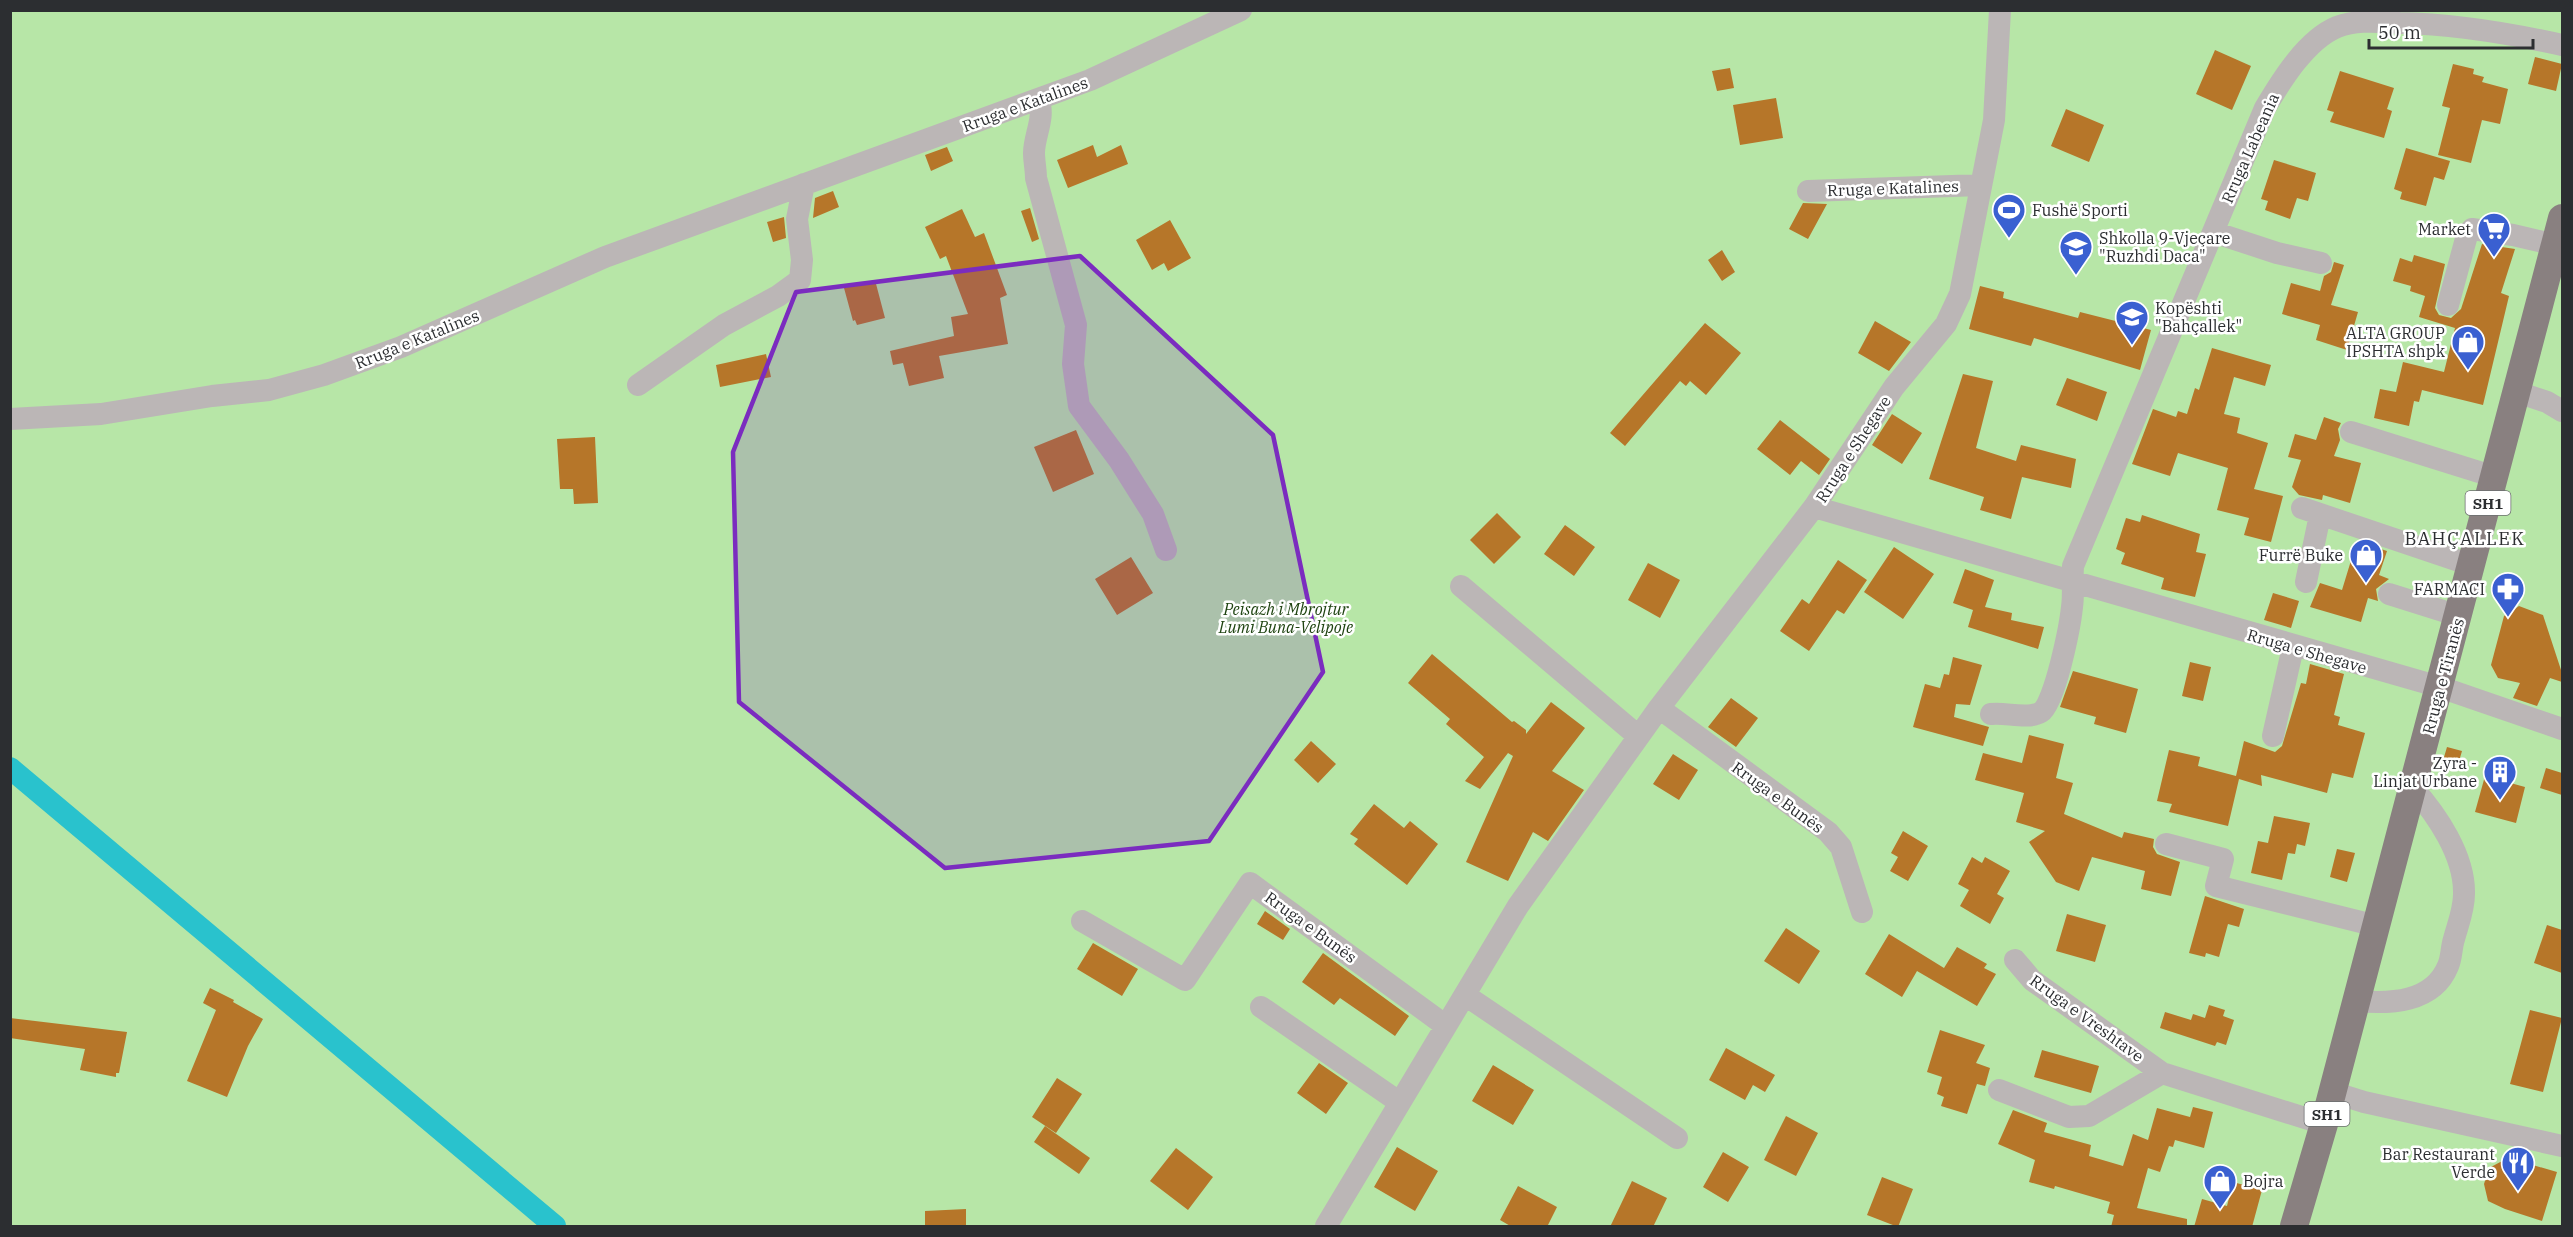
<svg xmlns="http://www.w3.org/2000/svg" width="2573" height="1237" font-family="'IBM Plex Serif',serif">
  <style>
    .green { fill: #b7e6a7 }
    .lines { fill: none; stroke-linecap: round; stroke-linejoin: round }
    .canal { stroke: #29c2cd; stroke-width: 22 }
    .building { fill: #b67629 }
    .minor { stroke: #bbb6b6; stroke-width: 22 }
    .major { stroke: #898080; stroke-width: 28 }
    .marked { fill: #7b2cbf; fill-opacity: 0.2; stroke: #7b2cbf; stroke-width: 4.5; stroke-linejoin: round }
    .labels { text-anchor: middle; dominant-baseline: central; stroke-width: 5; stroke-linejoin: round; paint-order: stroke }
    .shield { fill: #fff; stroke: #6b6d6f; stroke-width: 1.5 }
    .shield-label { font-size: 15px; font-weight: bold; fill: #2c2e31 }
    .street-label { font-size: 16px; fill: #2c2e31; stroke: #fff }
    .poi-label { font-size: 16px; fill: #2c2e31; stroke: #fff; text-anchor: end }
    .park-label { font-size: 16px; font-style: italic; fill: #1e4310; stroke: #fff }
    .neighbourhood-label { font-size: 18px; letter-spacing: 1.5px; fill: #2c2e31; stroke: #fff }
  </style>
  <rect width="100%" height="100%" fill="#f0f7ff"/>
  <path class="green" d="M10 11H2562V1226H11Z"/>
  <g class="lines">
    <path class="canal" d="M10 768 555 1226"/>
  </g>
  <path class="building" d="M2215 50 2251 66 2232 110 2196 94Z
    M2535 57 2562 64 2556 91 2528 84Z
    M2453 64 2474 69 2473 74 2484 77 2482 82 2508 89 2500 124 2482 120 2471 163 2438 155 2450 108 2442 106Z
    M1730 68 1734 88 1717 91 1712 71Z
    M2340 71 2394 88 2387 109 2392 111 2384 138 2330 122 2334 112 2327 110Z
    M1776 98 1783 138 1740 145 1733 105Z
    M2066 109 2104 125 2089 162 2051 146Z
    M1093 145 1097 157 1121 145 1128 164 1068 188 1057 160Z
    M947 147 953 161 931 171 925 155Z
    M2406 148 2450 161 2444 180 2434 177 2426 206 2400 199 2402 192 2394 189Z
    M2274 160 2316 173 2308 201 2297 198 2290 219 2265 210 2268 201 2261 199Z
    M833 191 839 207 813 218 815 198Z
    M1803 203 1827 204 1808 239 1789 229Z
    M1030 208 1039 239 1032 242 1021 211Z
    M962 209 975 237 984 233 1007 295 1000 298 1008 344 939 356 944 378 909 386 903 363 893 365 890 351 954 336 951 317 968 314 946 256 940 259 925 227Z
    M784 217 786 238 773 242 767 222Z
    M1170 220 1191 258 1168 271 1164 263 1152 270 1136 240Z
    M2482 244 2515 249 2501 293 2509 296 2483 405 2422 390 2419 402 2414 401 2409 426 2374 418 2380 389 2396 392 2403 362 2444 372 2455 328 2419 317 2425 296 2410 291 2411 286 2393 281 2400 258 2412 262 2414 255 2445 264 2435 308 2439 315 2451 318 2461 309Z
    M1722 250 1735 272 1722 281 1708 260Z
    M2334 262 2344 265 2331 305 2358 312 2347 350 2316 340 2320 325 2282 314 2291 283 2320 291 2324 276 2331 272Z
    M875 280 885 318 857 325 855 320 853 321 844 288Z
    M1980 286 2004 292 2003 298 2078 318 2080 312 2151 330 2140 370 2034 338 2031 346 1969 329Z
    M1875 321 1911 342 1889 371 1858 353Z
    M1705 323 1741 353 1706 395 1690 381 1686 386 1680 381 1625 446 1610 433Z
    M2212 348 2271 365 2265 386 2234 377 2224 414 2240 418 2237 433 2268 443 2254 489 2283 496 2271 542 2244 535 2249 518 2217 510 2228 468 2178 453 2170 476 2132 464 2153 409 2176 417 2178 411 2187 414 2195 388 2199 390Z
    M766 354 771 377 720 387 716 365Z
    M1963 374 1993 381 1976 448 2016 461 2021 445 2076 459 2071 488 2022 477 2011 519 1980 510 1984 497 1929 479Z
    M2067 378 2107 392 2097 421 2056 405Z
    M1892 414 1922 433 1902 464 1872 445Z
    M2324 417 2341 423 2338 429 2340 440 2334 456 2361 463 2350 503 2323 495 2322 500 2299 495 2292 487 2301 460 2288 457 2295 434 2316 440Z
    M1780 420 1830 459 1819 475 1801 461 1790 475 1757 449Z
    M1076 430 1094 474 1053 492 1034 447Z
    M595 437 598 503 574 504 573 489H560L557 439Z
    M1497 513 1521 537 1494 564 1470 540Z
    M2142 515 2200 534 2196 552 2206 554 2195 597 2161 589 2164 578 2121 564 2125 553 2116 549 2126 518 2140 522Z
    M1565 525 1595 547 1574 576 1544 554Z
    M2357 541 2387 551 2379 575 2389 579 2376 589 2378 601 2368 598 2361 622 2310 607 2320 583 2342 590Z
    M1894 547 1934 574 1903 619 1864 592Z
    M1131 557 1153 593 1117 615 1095 579Z
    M1838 560 1867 580 1844 614 1837 610 1809 651 1780 631 1802 599 1809 604Z
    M1648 563 1680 580 1660 618 1628 600Z
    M1965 569 1994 580 1985 607 2012 613 2011 620 2044 627 2038 649 1968 627 1973 610 1953 603Z
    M2273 593 2299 601 2291 628 2264 620Z
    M2519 606 2543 615 2562 673V682L2550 678 2537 706 2513 698 2520 683 2498 678 2491 665 2504 616Z
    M1432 654 1512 722 1514 721 1526 730V734L1551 702 1585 728 1552 771 1584 790 1548 841 1533 832 1508 881 1466 862 1513 756 1508 753 1480 789 1465 781 1484 757 1446 724 1450 719 1408 683Z
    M1953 657 1982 665 1970 705 1956 704 1954 717 1989 727 1983 746 1913 727 1925 684 1940 688 1944 674 1949 675Z
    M2190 662 2211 667 2203 701 2182 696Z
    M2310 664 2344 674 2334 715 2340 717 2338 725 2365 733 2353 778 2332 773 2327 793 2261 775 2262 786 2239 779 2228 826 2169 812 2172 804 2157 801 2169 750 2200 757 2198 766 2236 776 2244 741 2275 752 2282 746 2301 683 2306 684Z
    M2073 671 2138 689 2126 733 2094 724 2096 717 2060 707Z
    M1731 698 1758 718 1736 747 1708 727Z
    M2029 735 2064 744 2056 778 2073 783 2064 814 2122 838 2124 832 2154 839 2153 847 2157 854 2180 862 2171 896 2141 889 2145 871 2092 857 2079 891 2056 882 2029 842 2045 831 2016 822 2024 793 1975 780 1983 753 2022 763Z
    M1311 741 1336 764 1318 783 1294 760Z
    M2447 747 2462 751 2457 768 2442 764Z
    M1673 754 1698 770 1679 800 1653 784Z
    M2546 768 2562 773V795L2540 788Z
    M2485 776 2525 787 2516 823 2475 812Z
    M1374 804 1404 828 1410 821 1438 844 1407 885 1354 844 1358 839 1350 834Z
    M2274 816 2310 823 2305 846 2297 844 2295 854 2288 853 2282 880 2251 873 2258 841 2268 843Z
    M1903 831 1928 846 1908 881 1890 871 1898 857 1891 853Z
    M2337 849 2355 853 2347 882 2330 877Z
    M1972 857 1982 863 1985 857 2010 871 1997 894 2004 898 1990 924 1960 906 1969 890 1958 884Z
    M2205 896 2244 909 2239 927 2228 924 2219 957 2206 953 2205 957 2189 953Z
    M1265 911 1290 929 1283 940 1257 924Z
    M2067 914 2106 925 2095 962 2056 951Z
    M2547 925 2562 930V973L2534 963Z
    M1786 928 1820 951 1799 984 1764 961Z
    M1889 934 1944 968 1957 947 1987 964 1984 968 1996 974 1977 1006 1917 971 1902 997 1865 974Z
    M1093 943 1138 969 1122 996 1077 969Z
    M1323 953 1409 1016 1395 1036 1340 998 1334 1005 1302 982Z
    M210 988 234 1000 233 1002 263 1019 248 1046 227 1097 187 1081 216 1010 203 1003Z
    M2209 1005 2225 1010 2223 1016 2234 1020 2226 1045 2217 1042 2215 1046 2160 1028 2165 1012 2191 1020 2193 1014 2205 1018Z
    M2530 1010 2562 1018 2543 1092 2510 1084Z
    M10 1018 127 1032 119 1073H116V1077L80 1070 85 1049 10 1038Z
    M1940 1030 1985 1045 1976 1063 1990 1068 1985 1086 1977 1084 1967 1114 1941 1106 1944 1097 1937 1094 1942 1077 1927 1072Z
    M1726 1048 1775 1075 1765 1092 1753 1085 1745 1100 1709 1080Z
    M2042 1050 2099 1066 2091 1093 2034 1077Z
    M1319 1063 1348 1083 1326 1114 1297 1093Z
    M1493 1065 1534 1090 1513 1125 1472 1101Z
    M1057 1078 1082 1094 1056 1133 1032 1117Z
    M2193 1107 2213 1112 2204 1148 2175 1140 2173 1147 2169 1146 2160 1172 2148 1168 2137 1208 2187 1219V1227H2111L2114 1215 2107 1213 2110 1202 2055 1186 2054 1189 2029 1182 2035 1160 1998 1144 2013 1110 2047 1123 2044 1132 2091 1145 2089 1156 2123 1166 2133 1134 2148 1140 2157 1108 2190 1117Z
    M1786 1116 1818 1133 1796 1176 1764 1160Z
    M1045 1126 1090 1158 1079 1174 1034 1142Z
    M1397 1147 1438 1171 1415 1211 1374 1187Z
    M1176 1148 1213 1177 1188 1210 1150 1181Z
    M1723 1152 1749 1167 1728 1202 1703 1187Z
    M2504 1160 2518 1165 2519 1161 2557 1172 2542 1221 2505 1209 2488 1201 2484 1184 2489 1168Z
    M1882 1177 1913 1189 1898 1227 1867 1215Z
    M1632 1181 1667 1198 1653 1227H1610Z
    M2233 1182 2262 1190 2252 1227H2194L2202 1199 2227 1206Z
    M1518 1186 1557 1207 1547 1227H1512L1500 1220Z
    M966 1209V1227H925V1211Z"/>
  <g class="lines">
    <path class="minor" d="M1038 99C1046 117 1034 135 1034 153 1034 161 1036 170 1036 178L1076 325 1073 364 1079 406 1119 460 1153 514 1166 550
      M1808 191 1981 185
      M2213 232 2277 253 2321 263
      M2448 305 2467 235 2472 229 2513 235 2556 245
      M638 385 724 325 778 296 800 280 802 260 797 219 804 184
      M2517 392 2547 402 2562 411
      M10 419 101 414 212 396 269 390 324 375 401 347 605 257 1090 80 1241 10
      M2351 432 2495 477
      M1814 507 2440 687 2562 729
      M2302 508 2471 565
      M2306 582 2320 515
      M1461 586 1638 736
      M2389 594 2459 616
      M1659 708 1828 832 1841 847 1862 912
      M1991 714C2006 712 2028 720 2041 712 2055 703 2070 626 2072 607 2074 594 2072 580 2073 566L2265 108C2281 81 2306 40 2337 27 2357 19 2379 22 2400 23 2456 24 2508 33 2562 45
      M2273 736 2293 647
      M2166 844 2223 859 2216 886 2377 926
      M1082 921 1185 980 1250 883 1446 1026
      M2015 960 2032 980 2162 1073 2324 1124
      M1465 995 1677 1138
      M2356 1001C2390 1004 2433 1003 2448 966 2452 957 2451 948 2454 939 2458 924 2464 910 2464 894 2465 856 2437 815 2413 788
      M1261 1007 1399 1102
      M1999 1090 2069 1117 2089 1116 2162 1073
      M2332 1092 2364 1102 2562 1146
      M1326 1226 1518 906 1659 708 1814 507 1894 387 1946 324 1960 294 1994 120 2000 10"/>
    <path class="major" d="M2294 1226 2324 1124 2562 218"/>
  </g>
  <path class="marked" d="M1080 256 1273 435 1323 672 1209 841 945 868 739 702 733 452 796 292Z"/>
  <defs>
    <g id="stadium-pin" transform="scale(1.725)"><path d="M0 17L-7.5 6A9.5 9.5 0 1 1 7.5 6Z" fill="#3a60d1" stroke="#fff"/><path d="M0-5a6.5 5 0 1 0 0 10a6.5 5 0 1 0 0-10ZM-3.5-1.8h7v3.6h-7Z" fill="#fff"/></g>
    <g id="supermarket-pin" transform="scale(1.725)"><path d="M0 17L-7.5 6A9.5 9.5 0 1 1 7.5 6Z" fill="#3a60d1" stroke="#fff"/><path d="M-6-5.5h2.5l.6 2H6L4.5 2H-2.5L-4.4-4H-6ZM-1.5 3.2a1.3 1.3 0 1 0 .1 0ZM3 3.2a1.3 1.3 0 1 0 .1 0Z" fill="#fff"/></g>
    <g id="school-pin" transform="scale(1.725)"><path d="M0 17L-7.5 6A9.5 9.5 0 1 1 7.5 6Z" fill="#3a60d1" stroke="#fff"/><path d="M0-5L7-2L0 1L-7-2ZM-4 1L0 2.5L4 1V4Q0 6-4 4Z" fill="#fff"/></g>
    <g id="shop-pin" transform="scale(1.725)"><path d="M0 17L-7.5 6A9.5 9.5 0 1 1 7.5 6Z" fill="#3a60d1" stroke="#fff"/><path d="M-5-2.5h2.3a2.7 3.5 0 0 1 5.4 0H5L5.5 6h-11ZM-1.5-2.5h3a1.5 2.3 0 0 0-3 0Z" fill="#fff"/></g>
    <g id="pharmacy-pin" transform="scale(1.725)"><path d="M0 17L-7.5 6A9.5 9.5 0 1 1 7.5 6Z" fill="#3a60d1" stroke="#fff"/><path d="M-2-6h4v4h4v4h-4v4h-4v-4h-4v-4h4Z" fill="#fff"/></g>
    <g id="building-pin" transform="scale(1.725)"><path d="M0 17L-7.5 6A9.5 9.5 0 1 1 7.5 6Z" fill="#3a60d1" stroke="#fff"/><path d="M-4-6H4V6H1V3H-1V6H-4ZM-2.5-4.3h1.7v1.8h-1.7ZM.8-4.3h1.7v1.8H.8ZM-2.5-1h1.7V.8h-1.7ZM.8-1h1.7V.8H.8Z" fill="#fff"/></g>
    <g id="restaurant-pin" transform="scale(1.725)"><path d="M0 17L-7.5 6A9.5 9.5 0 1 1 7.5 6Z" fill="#3a60d1" stroke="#fff"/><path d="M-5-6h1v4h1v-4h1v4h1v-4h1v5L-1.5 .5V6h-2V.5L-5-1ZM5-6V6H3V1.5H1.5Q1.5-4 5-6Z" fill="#fff"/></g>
  </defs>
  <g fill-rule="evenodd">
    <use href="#stadium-pin" x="2009" y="210"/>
    <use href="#supermarket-pin" x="2494" y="229"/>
    <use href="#school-pin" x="2076" y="247"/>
    <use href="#school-pin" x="2132" y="317"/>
    <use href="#shop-pin" x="2468" y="342"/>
    <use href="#shop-pin" x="2366" y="555"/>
    <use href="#pharmacy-pin" x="2508" y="589"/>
    <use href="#building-pin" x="2500" y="772"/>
    <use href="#restaurant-pin" x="2518" y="1163"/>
    <use href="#shop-pin" x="2220" y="1181"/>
  </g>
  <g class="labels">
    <g class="shield">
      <rect x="2465.5" y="491" width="45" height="24" rx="4.5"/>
      <rect x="2304.5" y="1102" width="45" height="24" rx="4.5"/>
    </g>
    <g class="shield-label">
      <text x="2488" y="503">SH1</text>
      <text x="2327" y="1114">SH1</text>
    </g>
    <g class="street-label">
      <text transform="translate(1025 104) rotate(-20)">Rruga e Katalines</text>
      <text transform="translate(2250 148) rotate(-66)">Rruga Labeania</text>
      <text transform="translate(1893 188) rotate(-2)">Rruga e Katalines</text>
      <text transform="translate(417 339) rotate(-22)">Rruga e Katalines</text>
      <text transform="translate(1853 449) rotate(-57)">Rruga e Shegave</text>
      <text transform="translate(2307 651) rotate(16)">Rruga e Shegave</text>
      <text transform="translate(2443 676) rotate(-75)">Rruga e Tiranës</text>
      <text transform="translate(1778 797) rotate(36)">Rruga e Bunës</text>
      <text transform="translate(1311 927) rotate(36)">Rruga e Bunës</text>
      <text transform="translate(2087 1018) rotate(36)">Rruga e Vreshtave</text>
    </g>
    <g class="poi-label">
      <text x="2032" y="210" text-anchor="start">Fushë Sporti</text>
      <text x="2471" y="229">Market</text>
      <text x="2099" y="238" text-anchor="start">Shkolla 9-Vjeçare<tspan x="2099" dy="18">"Ruzhdi Daca"</tspan></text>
      <text x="2155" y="308" text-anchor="start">Kopështi<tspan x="2155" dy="18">"Bahçallek"</tspan></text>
      <text x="2445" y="333">ALTA GROUP<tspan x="2445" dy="18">IPSHTA shpk</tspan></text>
      <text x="2343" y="555">Furrë Buke</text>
      <text x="2485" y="589">FARMACI</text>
      <text x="2477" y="763">Zyra -<tspan x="2477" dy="18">Linjat Urbane</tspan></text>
      <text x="2495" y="1154">Bar Restaurant<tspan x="2495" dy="18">Verde</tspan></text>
      <text x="2243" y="1181" text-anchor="start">Bojra</text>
    </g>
    <g class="park-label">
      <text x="1286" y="609">Peisazh i Mbrojtur<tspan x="1286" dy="18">Lumi Buna-Velipoje</tspan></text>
    </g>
    <g class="neighbourhood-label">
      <text x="2465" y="538">BAHÇALLEK</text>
    </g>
  </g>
  <rect width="2573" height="1237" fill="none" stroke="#2c2e31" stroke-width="24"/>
  <path d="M2369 39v9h164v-9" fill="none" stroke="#2c2e31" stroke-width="3"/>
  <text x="2378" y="39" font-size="18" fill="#2c2e31" stroke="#ffffff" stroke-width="4.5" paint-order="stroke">50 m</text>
</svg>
